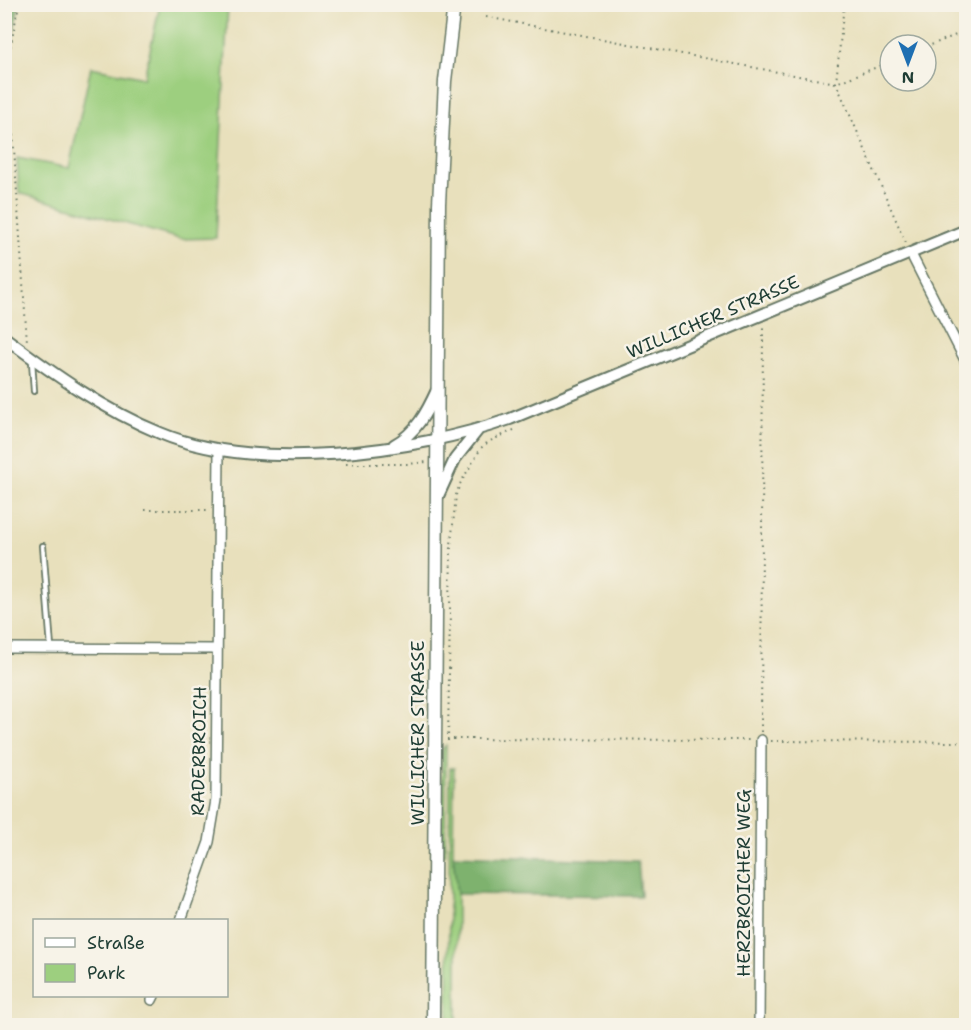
<svg xmlns="http://www.w3.org/2000/svg" width="971" height="1030" font-family="'Shantell Sans',sans-serif">
  <style>
    .green { fill: #9dcf7f; stroke: #5e865a; stroke-width: 1.5 }
    .forest { fill: #7eb26e; stroke: #4e7851; stroke-width: 1.5 }
    .lines { fill: none; stroke-linecap: round; stroke-linejoin: round }
    .service-casing { stroke: #657664; stroke-width: 8 }
    .minor-casing { stroke: #657664; stroke-width: 12 }
    .tertiary-casing { stroke: #657664; stroke-width: 14 }
    .secondary-casing { stroke: #657664; stroke-width: 15 }
    .path { stroke: #657664; stroke-width: 2; stroke-dasharray: 1.5 4.5; stroke-linecap: butt }
    .service { stroke: #fff; stroke-width: 4.5 }
    .minor { stroke: #fff; stroke-width: 9 }
    .tertiary { stroke: #fff; stroke-width: 10 }
    .secondary { stroke: #fff; stroke-width: 12 }
    .labels { text-anchor: middle; dominant-baseline: central; stroke-width: 5; stroke-linejoin: round; paint-order: stroke }
    .street-label { font-size: 18px; fill: #1f3d34; stroke: #f7f3e8 }
  </style>
  <rect width="100%" height="100%" fill="#f7f3e8"/>
  <filter id="ink" filterUnits="userSpaceOnUse"><feTurbulence type="fractalNoise" baseFrequency=".0167" numOctaves="2"/><feDisplacementMap in="SourceGraphic" scale="12" xChannelSelector="R" yChannelSelector="G"/><feConvolveMatrix kernelMatrix="1 2 1 2 8 2 1 2 1" color-interpolation-filters="sRGB"/></filter>
  <filter id="wash" filterUnits="userSpaceOnUse"><feTurbulence type="fractalNoise" baseFrequency=".008" numOctaves="4" result="noise"/><feDisplacementMap in="SourceGraphic" scale="24" xChannelSelector="R" yChannelSelector="G"/><feGaussianBlur stdDeviation="1.35" result="paint"/><feColorMatrix in="noise" values="0 0 0 0 0 0 0 0 0 0 0 0 0 0 0 0 0 1.4 0 .05"/><feComposite in="paint" operator="in"/></filter>
  <g filter="url(#wash)">
    <rect width="100%" height="100%" fill="#e8e0bc"/>
    <path class="green" d="M160 5H228L216 238 180 239 19 193 17 158 69 168 91 67 144 78Z
      M446 745 445 854 441 855 442 749Z
      M450 768H454L453 855 457 894V1025L448 1026Z"/>
    <path class="forest" d="M5 4 19 5 8 59 5 61Z
      M453 855 638 861 641 896 457 894Z"/>
  </g>
  <g filter="url(#ink)">
    <g class="lines">
      <g class="service-casing">
        <path id="service" d="M32 361 34 391
          M43 546 51 647"/>
      </g>
      <g class="minor-casing">
        <path id="minor" d="M911 254 966 362
          M4 648 217 649
          M181 920 209 842 216 800 219 449
          M152 1000 154 996
          M759 1026 761 740"/>
      </g>
      <g class="tertiary-casing">
        <path id="tertiary" d="M4 337C52 373 104 410 160 433 255 473 414 453 510 419L966 230
          M394 445C416 433 427 412 437 390
          M438 496 455 459 478 430"/>
      </g>
      <g class="secondary-casing">
        <path id="secondary" d="M433 1026 439 204 445 81 454 4"/>
      </g>
      <path class="path" d="M19 4 8 59 27 342
        M844 4 836 83 906 243
        M486 17 836 83 890 62
        M926 47 966 31
        M346 464H408L427 462
        M145 510H209
        M761 732 763 326
        M447 739 750 740
        M448 741 451 545 456 495 460 484 481 448 488 442 516 429
        M771 741 966 742"/>
      <use href="#service" class="service"/>
      <use href="#minor" class="minor"/>
      <use href="#tertiary" class="tertiary"/>
      <use href="#secondary" class="secondary"/>
    </g>
  </g>
  <g class="labels">
    <g class="street-label">
      <text transform="translate(713 317) rotate(-23)">WILLICHER STRASSE</text>
      <text transform="translate(418 733) rotate(-90)">WILLICHER STRASSE</text>
      <text transform="translate(199 751) rotate(-89)">RADERBROICH</text>
      <text transform="translate(744 883) rotate(-90)">HERZBROICHER WEG</text>
    </g>
  </g>
  <rect width="971" height="1030" fill="none" stroke="#f7f3e8" stroke-width="24"/>
  <rect x="33" y="919" width="195" height="78" fill="#f7f3e8" stroke="#a1aaa0" stroke-width="1.5"/>
  <rect x="45" y="938" width="30" height="9" fill="#ffffff" stroke="#a1aaa0" stroke-width="1.5"/>
  <text x="87" y="949" font-size="18" fill="#1f3d34">Straße</text>
  <rect x="45" y="964" width="30" height="18" fill="#9dcf7f" stroke="#a1aaa0" stroke-width="1.5"/>
  <text x="87" y="979" font-size="18" fill="#1f3d34">Park</text>
  <g transform="translate(908 63) rotate(180)"><circle r="28" fill="#f7f3e8" stroke="#a1aaa0" stroke-width="1.5"/>
  <path d="M0-4.5L10 22L0 15L-10 22Z" fill="#1f6fb2"/>
  <text y="-9" font-size="16" font-weight="bold" text-anchor="middle" fill="#1f3d34">N</text>
  </g>
</svg>
